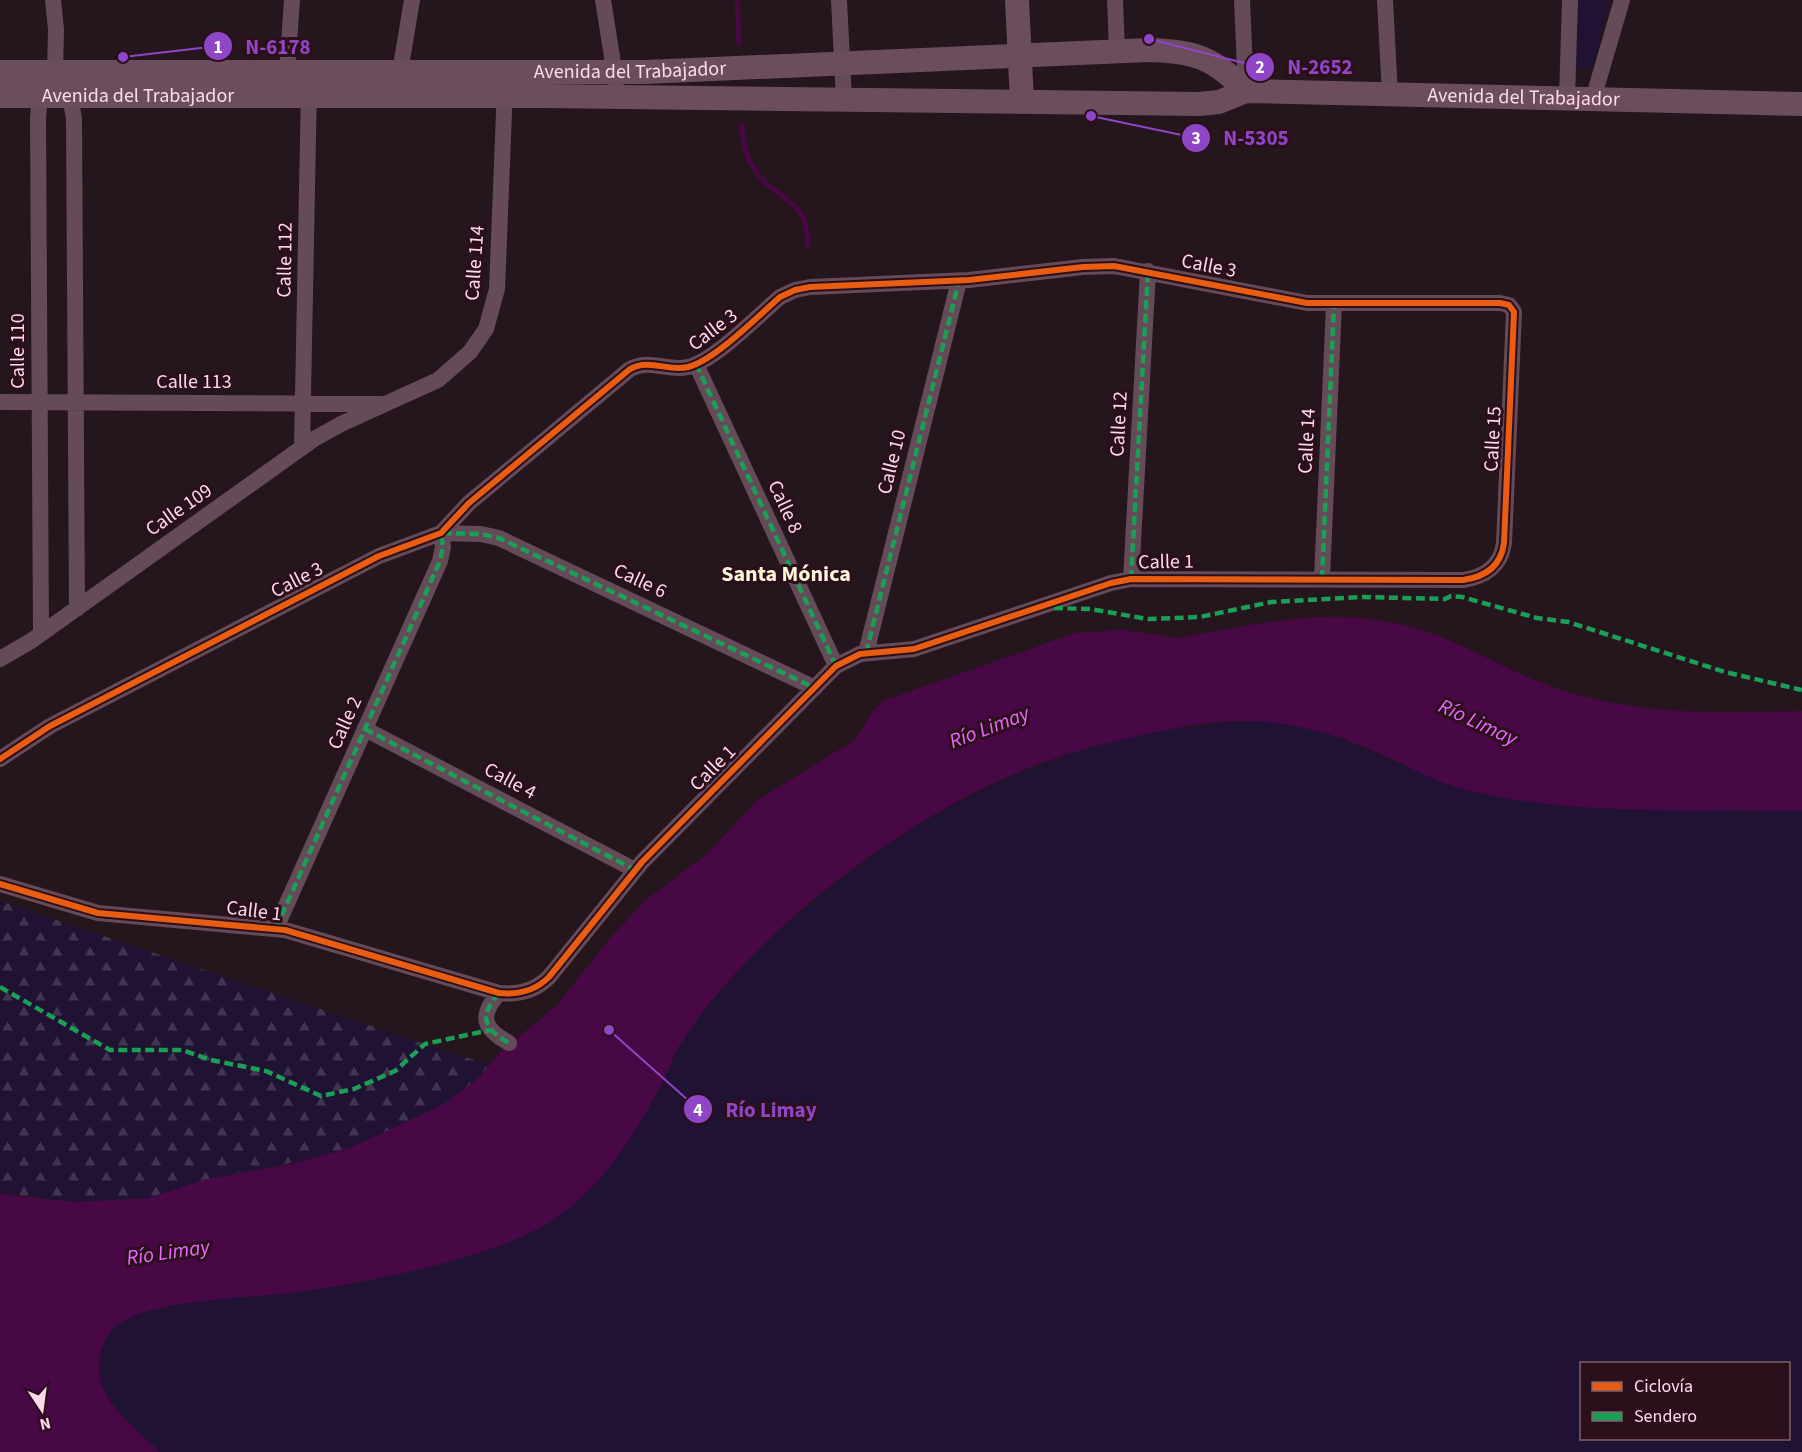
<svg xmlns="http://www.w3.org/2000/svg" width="1802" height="1452" font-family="'Source Sans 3',sans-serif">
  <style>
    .green { fill: #201232; fill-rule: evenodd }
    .forest { fill: url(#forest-firs) }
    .water { fill: #480845 }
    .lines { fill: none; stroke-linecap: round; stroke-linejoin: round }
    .stream { stroke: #480845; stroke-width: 5 }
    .street { stroke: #654a58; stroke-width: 16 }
    .secondary { stroke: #6b4d5d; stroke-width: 24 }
    .quiet { stroke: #1a9f57; stroke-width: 4.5; stroke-dasharray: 9 4.5; stroke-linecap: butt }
    .cycleway-casing { stroke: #2b0f1b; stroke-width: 10 }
    .cycleway { stroke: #e95d12; stroke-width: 6 }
    .labels { text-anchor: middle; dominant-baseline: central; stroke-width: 6; stroke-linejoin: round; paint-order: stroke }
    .street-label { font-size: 20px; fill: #ffd9eb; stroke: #2b0f1b }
    .water-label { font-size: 21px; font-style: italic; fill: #eb67ff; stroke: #2b0f1b }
    .quarter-label { font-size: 22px; font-weight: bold; fill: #fff7db; stroke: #2b0f1b }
    .leader { fill: none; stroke: #8f46c6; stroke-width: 2 }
    .callout-dot { fill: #8f46c6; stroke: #2b0f1b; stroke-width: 2 }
    .mark-label { font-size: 18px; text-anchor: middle; font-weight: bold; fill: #fff }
    .callout-label { font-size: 21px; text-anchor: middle; font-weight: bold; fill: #8f46c6; stroke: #2b0f1b; stroke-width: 6; stroke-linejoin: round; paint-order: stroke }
  </style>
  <defs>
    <pattern id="forest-firs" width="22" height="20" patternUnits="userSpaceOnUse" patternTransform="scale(1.5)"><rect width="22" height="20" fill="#201232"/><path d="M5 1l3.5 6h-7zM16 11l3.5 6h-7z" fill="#413450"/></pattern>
  </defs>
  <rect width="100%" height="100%" fill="#25151c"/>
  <path class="green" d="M1575 0H1609L1595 61 1592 67 1586 70 1576 66Z
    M1270 720 1326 732 1423 774 1516 799 1626 809 1802 811V1452H160C134 1426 89 1396 101 1353 103 1344 108 1334 115 1327 148 1298 291 1294 340 1286 398 1276 479 1257 531 1232 595 1201 632 1139 664 1078 671 1065 676 1050 685 1037 723 983 765 942 816 899 949 789 1096 725 1270 720ZM1582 1364H1788V1438H1582Z"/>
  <path class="forest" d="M0 901 425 1044 490 1065 465 1091 445 1104 374 1139 320 1157 203 1180 149 1198 76 1202 0 1193Z"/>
  <path class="water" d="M1315 617C1350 617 1382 618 1415 628 1466 643 1511 674 1562 690 1644 716 1717 713 1802 711V811C1694 809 1576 816 1470 791 1436 783 1406 765 1374 751 1303 721 1248 713 1171 729 1121 739 1069 751 1021 771 902 820 754 931 683 1040 675 1051 671 1064 665 1077 634 1138 595 1201 532 1232 465 1264 364 1283 290 1293 247 1298 151 1300 117 1325 109 1331 104 1342 101 1351 88 1395 132 1425 160 1452H0V1194L76 1202 149 1198 203 1180 291 1164 350 1148 444 1104 480 1077 502 1050 556 1006 612 936 646 900 708 853 756 801 855 740 872 712 883 701 1075 633 1123 630 1179 638 1261 623Z"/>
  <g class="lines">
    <path class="stream" d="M737 0 739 44
      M742 125C743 143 746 159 757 173 779 203 810 199 807 246"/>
    <path class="street" d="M603 0 616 82
      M839 0 844 100
      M1115 0 1117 51
      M1242 0 1246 91
      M1385 0 1390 95
      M287 72 292 0
      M400 72 412 0
      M69 89 74 119 77 609
      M1567 98 1570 0
      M1593 99 1622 0
      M696 364 836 666
      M0 402 380 404
      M302 448 309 85
      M1131 579 1148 271
      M1322 579 1334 304
      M41 634 38 118 40 96 55 72 56 29 53 0
      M866 653 959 281
      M0 659 31 641 314 439 341 424 438 380 470 352 486 329 497 289 505 87
      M365 729 635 870
      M0 759 50 726 379 556 441 533 469 503 630 369C650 358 668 372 688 367 714 361 758 316 780 297L795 290 810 287 969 280 1083 267 1114 266 1307 303H1500L1509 305 1514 312 1504 543C1501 566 1485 577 1463 580L1131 579 1111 583 914 649 860 654 836 666 642 862 549 977C535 991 518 995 499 993L285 930 98 913 0 884
      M276 928 440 561 443 547 441 533 481 534 499 538 815 688
      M499 993C478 1017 484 1029 509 1043"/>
    <g class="secondary">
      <path d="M1017 0 1022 102"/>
      <path id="s1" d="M0 72H645L1149 50C1195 51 1214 58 1246 91"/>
      <path id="s2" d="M0 96H542L1199 104 1219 102 1246 91 1802 104"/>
    </g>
    <path class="quiet" d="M696 364 836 666
      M1131 579 1148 271
      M1322 579 1334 304
      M1054 608 1090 609 1148 619 1200 617 1271 602 1362 597 1445 599 1451 596 1462 597 1537 618 1568 622 1725 672 1802 690
      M866 653 959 281
      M365 729 635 870
      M276 928 440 561 443 547 441 533 481 534 499 538 815 688
      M0 987 110 1050H182L211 1060 266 1071 321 1096 354 1089 395 1071 425 1044 490 1030
      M499 993C478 1017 484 1029 509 1043"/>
    <g class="cycleway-casing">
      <path id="cycleway" d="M0 759 50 726 379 556 441 533 469 503 630 369C650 358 668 372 688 367 714 361 758 316 780 297L795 290 810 287 969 280 1083 267 1114 266 1307 303H1500L1509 305 1514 312 1504 543C1501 566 1485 577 1463 580L1131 579 1111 583 914 649 860 654 836 666 642 862 549 977C535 991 518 995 499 993L285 930 98 913 0 884"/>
    </g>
    <use href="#cycleway" class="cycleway"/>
  </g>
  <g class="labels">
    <g class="street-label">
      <text stroke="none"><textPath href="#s1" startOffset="630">Avenida del Trabajador</textPath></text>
      <text stroke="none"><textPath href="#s2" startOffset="138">Avenida del Trabajador</textPath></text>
      <text stroke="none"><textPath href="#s2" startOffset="1526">Avenida del Trabajador</textPath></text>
      <text transform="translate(285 260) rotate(-89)">Calle 112</text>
      <text transform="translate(475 263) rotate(-86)">Calle 114</text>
      <text transform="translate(1209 266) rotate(11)">Calle 3</text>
      <text transform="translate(713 330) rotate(-37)">Calle 3</text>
      <text transform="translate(18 351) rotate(-90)">Calle 110</text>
      <text x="194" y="382">Calle 113</text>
      <text transform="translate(1119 424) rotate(-87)">Calle 12</text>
      <text transform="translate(1493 439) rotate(-87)">Calle 15</text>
      <text transform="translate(1307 441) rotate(-87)">Calle 14</text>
      <text transform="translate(892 462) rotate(-76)">Calle 10</text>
      <text transform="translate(785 507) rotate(65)">Calle 8</text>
      <text transform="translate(179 510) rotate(-35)">Calle 109</text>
      <text transform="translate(1166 562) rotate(-1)">Calle 1</text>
      <text transform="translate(297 580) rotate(-27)">Calle 3</text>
      <text transform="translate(640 581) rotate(25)">Calle 6</text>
      <text transform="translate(345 723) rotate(-66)">Calle 2</text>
      <text transform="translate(713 768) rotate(-45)">Calle 1</text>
      <text transform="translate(510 781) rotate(28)">Calle 4</text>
      <text transform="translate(254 911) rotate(7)">Calle 1</text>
    </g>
    <g class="water-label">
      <text transform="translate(1478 722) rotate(25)">Río Limay</text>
      <text transform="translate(989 727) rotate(-21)">Río Limay</text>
      <text transform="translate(168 1252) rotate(-8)">Río Limay</text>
    </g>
    <g class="quarter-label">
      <text x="786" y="574">Santa Mónica</text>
    </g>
  </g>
  <path class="leader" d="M123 57L218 46M1149 39L1260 67M1091 116L1196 138M609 1030L698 1109"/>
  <g class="callout-dot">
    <circle cx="123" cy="57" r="6"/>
    <circle cx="1149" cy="39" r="6"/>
    <circle cx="1091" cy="116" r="6"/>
    <circle cx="609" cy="1030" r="6"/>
    <circle cx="218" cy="46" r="15"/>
    <circle cx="1260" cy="67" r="15"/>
    <circle cx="1196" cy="138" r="15"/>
    <circle cx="698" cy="1109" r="15"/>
  </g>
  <g class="mark-label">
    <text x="218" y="53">1</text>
    <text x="1260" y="73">2</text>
    <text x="1196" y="144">3</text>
    <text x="698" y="1116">4</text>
  </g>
  <g class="callout-label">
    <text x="278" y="54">N-6178</text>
    <text x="1320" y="74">N-2652</text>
    <text x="1256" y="145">N-5305</text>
    <text x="771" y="1117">Río Limay</text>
  </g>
  <rect x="1580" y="1362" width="210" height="78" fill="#2b0f1b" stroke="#80606e" stroke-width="1.5"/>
  <rect x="1592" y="1382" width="30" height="9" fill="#e95d12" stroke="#80606e" stroke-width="1.5"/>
  <text x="1634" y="1392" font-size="18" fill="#ffd9eb">Ciclovía</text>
  <rect x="1592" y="1412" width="30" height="9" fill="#1a9f57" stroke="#80606e" stroke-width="1.5"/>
  <text x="1634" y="1422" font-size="18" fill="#ffd9eb">Sendero</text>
  <g transform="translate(42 1410) rotate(167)" stroke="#2b0f1b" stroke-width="4.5" paint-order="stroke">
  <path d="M0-4.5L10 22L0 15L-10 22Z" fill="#ffd9eb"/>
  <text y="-9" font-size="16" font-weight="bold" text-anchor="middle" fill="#ffd9eb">N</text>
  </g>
</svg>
